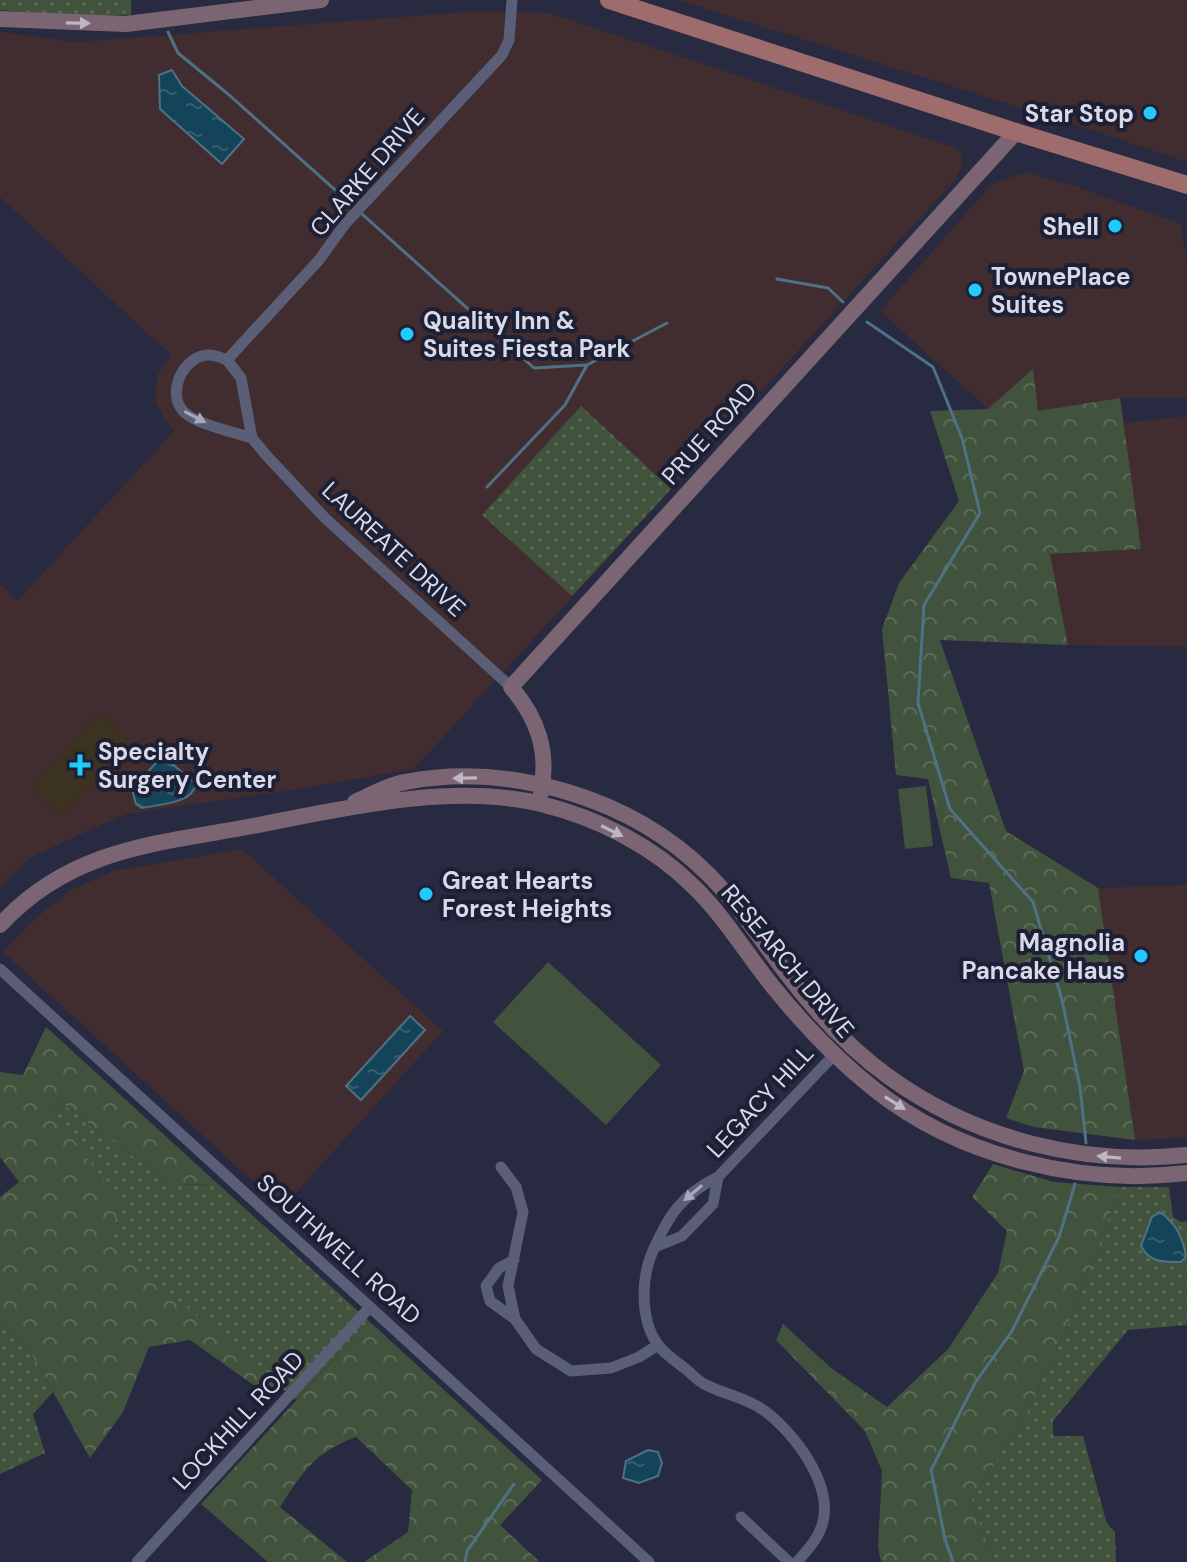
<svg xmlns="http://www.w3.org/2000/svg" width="1187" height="1562" font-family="'DM Sans',sans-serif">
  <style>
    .commercial { fill: #412d2f }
    .medical { fill: #3b3222 }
    .grass { fill: url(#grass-dots) }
    .forest { fill: url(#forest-crowns) }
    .park { fill: #41533c }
    .water { fill: url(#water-ripples); stroke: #4e7184; stroke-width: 2 }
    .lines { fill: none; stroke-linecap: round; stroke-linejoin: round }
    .stream { stroke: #4e7184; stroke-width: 3 }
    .street { stroke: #5a5e77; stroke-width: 11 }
    .secondary { stroke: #7c6572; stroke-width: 16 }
    .primary { stroke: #9e6c6c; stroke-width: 18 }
    .oneway { fill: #bcb7c5 }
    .oneway2 { fill: #a6a8bb }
    .poi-dot { fill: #21c9fd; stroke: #1d2035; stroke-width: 3 }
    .labels { text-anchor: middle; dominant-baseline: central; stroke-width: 8; stroke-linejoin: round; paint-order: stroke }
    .poi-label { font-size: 24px; font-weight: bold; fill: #d8dae9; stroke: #1d2035; text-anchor: start }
    .street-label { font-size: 24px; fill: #d8dae9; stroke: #1d2035 }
  </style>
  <defs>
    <pattern id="grass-dots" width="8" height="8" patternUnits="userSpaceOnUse" patternTransform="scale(2)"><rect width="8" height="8" fill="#41533c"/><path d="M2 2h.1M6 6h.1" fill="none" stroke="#5c6b58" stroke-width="1.8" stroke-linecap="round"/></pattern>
    <pattern id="forest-crowns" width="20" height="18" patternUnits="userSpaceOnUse" patternTransform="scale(2)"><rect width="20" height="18" fill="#41533c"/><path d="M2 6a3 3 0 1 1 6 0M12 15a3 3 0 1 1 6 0" fill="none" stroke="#5c6b58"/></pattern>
    <pattern id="water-ripples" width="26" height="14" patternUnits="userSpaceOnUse" patternTransform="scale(2)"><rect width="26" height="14" fill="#134459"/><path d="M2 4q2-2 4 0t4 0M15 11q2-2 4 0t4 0" fill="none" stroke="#355e71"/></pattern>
  </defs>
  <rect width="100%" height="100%" fill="#272a40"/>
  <path class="commercial" d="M678 0H1187V162L1091 130Z
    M477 11 549 13 953 147 962 153 963 164 955 180 414 769 299 789 126 814 29 858 0 887V584L18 600 175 430 164 419 155 400 157 376 171 355 0 197V32L76 42Z
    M1025 172 1072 185 1181 224 1187 263V398H1120L1038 411 1032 370 988 409 880 311 992 184Z
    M1187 416V647L1068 645 1050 554 1140 549 1123 423Z
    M242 849 443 1031 282 1208 3 952 30 923 71 890 114 871Z
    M1187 885V1138L1135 1140 1098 888Z"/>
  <path class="medical" d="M99 713 130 741 60 817 30 789Z"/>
  <path class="grass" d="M0 0H131V15L80 16 0 10Z
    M581 406 671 489 572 596 482 515Z
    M59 1101 172 1185 218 1184 369 1321 296 1400 107 1241 53 1113Z
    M1120 1187H1169L1173 1217 1181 1222 1187 1221V1325L1128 1330 1053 1421V1436H1083L1107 1524 1115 1532 1116 1562H996L970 1502 1029 1409 1076 1307Z
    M0 1317 34 1358 53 1392 33 1414 45 1453 0 1474Z"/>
  <path class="forest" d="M1033 369 1038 411 1120 398 1141 549 1050 554 1068 645 940 640 1006 831 1098 888 1135 1140 1034 1127 1006 1118 1024 1071 989 883 951 878 928 779 896 775 882 629 899 583 959 501 930 411 988 409Z
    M46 1027 218 1184 172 1185 59 1101 53 1113 122 1204 107 1241 280 1385 269 1396 190 1340 149 1347 123 1412 90 1458 34 1358 0 1317V1197L19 1182 0 1157V1072L23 1075Z
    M993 1164 1054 1182 1120 1187 1076 1307 1029 1409 970 1502 996 1562H881L878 1547 882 1471 865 1431 776 1340 783 1324 831 1368 887 1407 948 1349 998 1273 1007 1231 972 1197Z
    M369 1321 542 1480 500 1525 540 1562H364L408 1532 412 1490 356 1437C315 1452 303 1471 280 1507L347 1562H268L201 1504Z"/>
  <path class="park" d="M926 786 933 846 905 849 898 789Z
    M548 962 661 1065 606 1125 493 1022Z"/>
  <path class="water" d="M172 70 182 86 244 139 222 164 160 109 159 75Z
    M164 761 171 763 196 784C192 804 160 804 142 808L136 804 132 789 156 763Z
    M410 1016 425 1030 361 1100 346 1086Z
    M1160 1212C1176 1224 1183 1237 1186 1257L1181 1262C1163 1262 1150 1263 1141 1246L1152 1217Z
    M648 1450 658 1452 662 1463 658 1476 639 1483 623 1478 626 1461Z"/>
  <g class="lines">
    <path class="stream" d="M168 32 178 53 228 94 534 368 587 365 667 323
      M777 279 828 288 843 302
      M867 322 933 367 962 438 980 513 924 605 918 703 950 809 1033 902 1062 1000 1080 1087 1086 1143
      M487 487 565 405 587 365
      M465 1562 467 1551 514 1484
      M953 1562 945 1539 931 1470 975 1383 1012 1331 1059 1237 1075 1184"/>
    <path class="street" d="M227 360 319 260 345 224 502 55 509 40 512 0
      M252 438C234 432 195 424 183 411 166 392 184 355 209 355 215 355 222 358 227 360L241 378 252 438 266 455 325 518 511 687
      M0 969 649 1562
      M501 1167 516 1187 523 1212 508 1286 515 1319 536 1349 571 1371 611 1368 639 1357 658 1345
      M655 1247 682 1236 713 1204 718 1177
      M514 1260 499 1268 486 1286 490 1301 515 1319
      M741 1517 789 1562
      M137 1562 370 1307
      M797 1562C809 1548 822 1535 824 1516 829 1477 788 1424 757 1406 741 1397 722 1393 706 1385 699 1382 693 1375 687 1370 678 1363 666 1355 659 1346 640 1322 641 1279 652 1253 668 1216 681 1195 718 1177L834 1055"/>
    <path class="secondary" d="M0 19 126 24 321 0
      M541 793C549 751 538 719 511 687L1016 132
      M355 802C371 795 388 785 405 782 511 762 632 798 708 874 738 904 761 940 787 974 815 1011 850 1049 889 1077 975 1139 1082 1166 1187 1155
      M0 925C71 848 156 844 253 826 341 809 453 782 541 804 598 818 653 846 694 887 725 917 747 955 774 988 804 1025 836 1059 874 1089 959 1157 1080 1186 1187 1173"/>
    <path class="primary" d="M609 0 1016 132 1187 185"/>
  </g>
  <defs><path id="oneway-solid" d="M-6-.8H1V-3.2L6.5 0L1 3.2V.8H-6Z" transform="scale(2)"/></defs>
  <g class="oneway">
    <use href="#oneway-solid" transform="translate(78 23) rotate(1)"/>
    <use href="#oneway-solid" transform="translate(465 778) rotate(179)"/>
    <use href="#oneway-solid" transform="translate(612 831) rotate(26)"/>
    <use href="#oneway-solid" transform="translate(895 1103) rotate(32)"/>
    <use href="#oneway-solid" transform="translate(1109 1157) rotate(-175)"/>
  </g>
  <g class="oneway2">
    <use href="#oneway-solid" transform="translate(195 417) rotate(28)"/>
    <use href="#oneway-solid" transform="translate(693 1193) rotate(140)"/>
  </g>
  <g class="poi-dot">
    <circle cx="1150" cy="113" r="8"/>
    <circle cx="1115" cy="226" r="8"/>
    <circle cx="975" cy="290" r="8"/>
    <circle cx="407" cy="334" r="8"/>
    <path d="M76 753h8v8h8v8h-8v8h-8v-8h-8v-8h8z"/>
    <circle cx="426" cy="894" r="8"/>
    <circle cx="1141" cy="956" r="8"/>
  </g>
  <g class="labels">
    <g class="poi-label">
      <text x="1134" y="113" text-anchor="end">Star Stop</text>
      <text x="1099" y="226" text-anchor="end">Shell</text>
      <text x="991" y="276">TownePlace<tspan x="991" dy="28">Suites</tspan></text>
      <text x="423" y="320">Quality Inn &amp;<tspan x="423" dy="28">Suites Fiesta Park</tspan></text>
      <text x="98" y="751">Specialty<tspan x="98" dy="28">Surgery Center</tspan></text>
      <text x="442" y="880">Great Hearts<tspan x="442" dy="28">Forest Heights</tspan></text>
      <text x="1125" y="942" text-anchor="end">Magnolia<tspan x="1125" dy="28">Pancake Haus</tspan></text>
    </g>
    <g class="street-label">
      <text transform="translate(367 172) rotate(-49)">CLARKE DRIVE</text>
      <text transform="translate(709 433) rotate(-48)">PRUE ROAD</text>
      <text transform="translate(394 549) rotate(43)">LAUREATE DRIVE</text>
      <text transform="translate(788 961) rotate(50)">RESEARCH DRIVE</text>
      <text transform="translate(760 1101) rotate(-47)">LEGACY HILL</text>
      <text transform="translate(339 1249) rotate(42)">SOUTHWELL ROAD</text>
      <text transform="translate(238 1420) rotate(-47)">LOCKHILL ROAD</text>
    </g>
  </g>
</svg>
